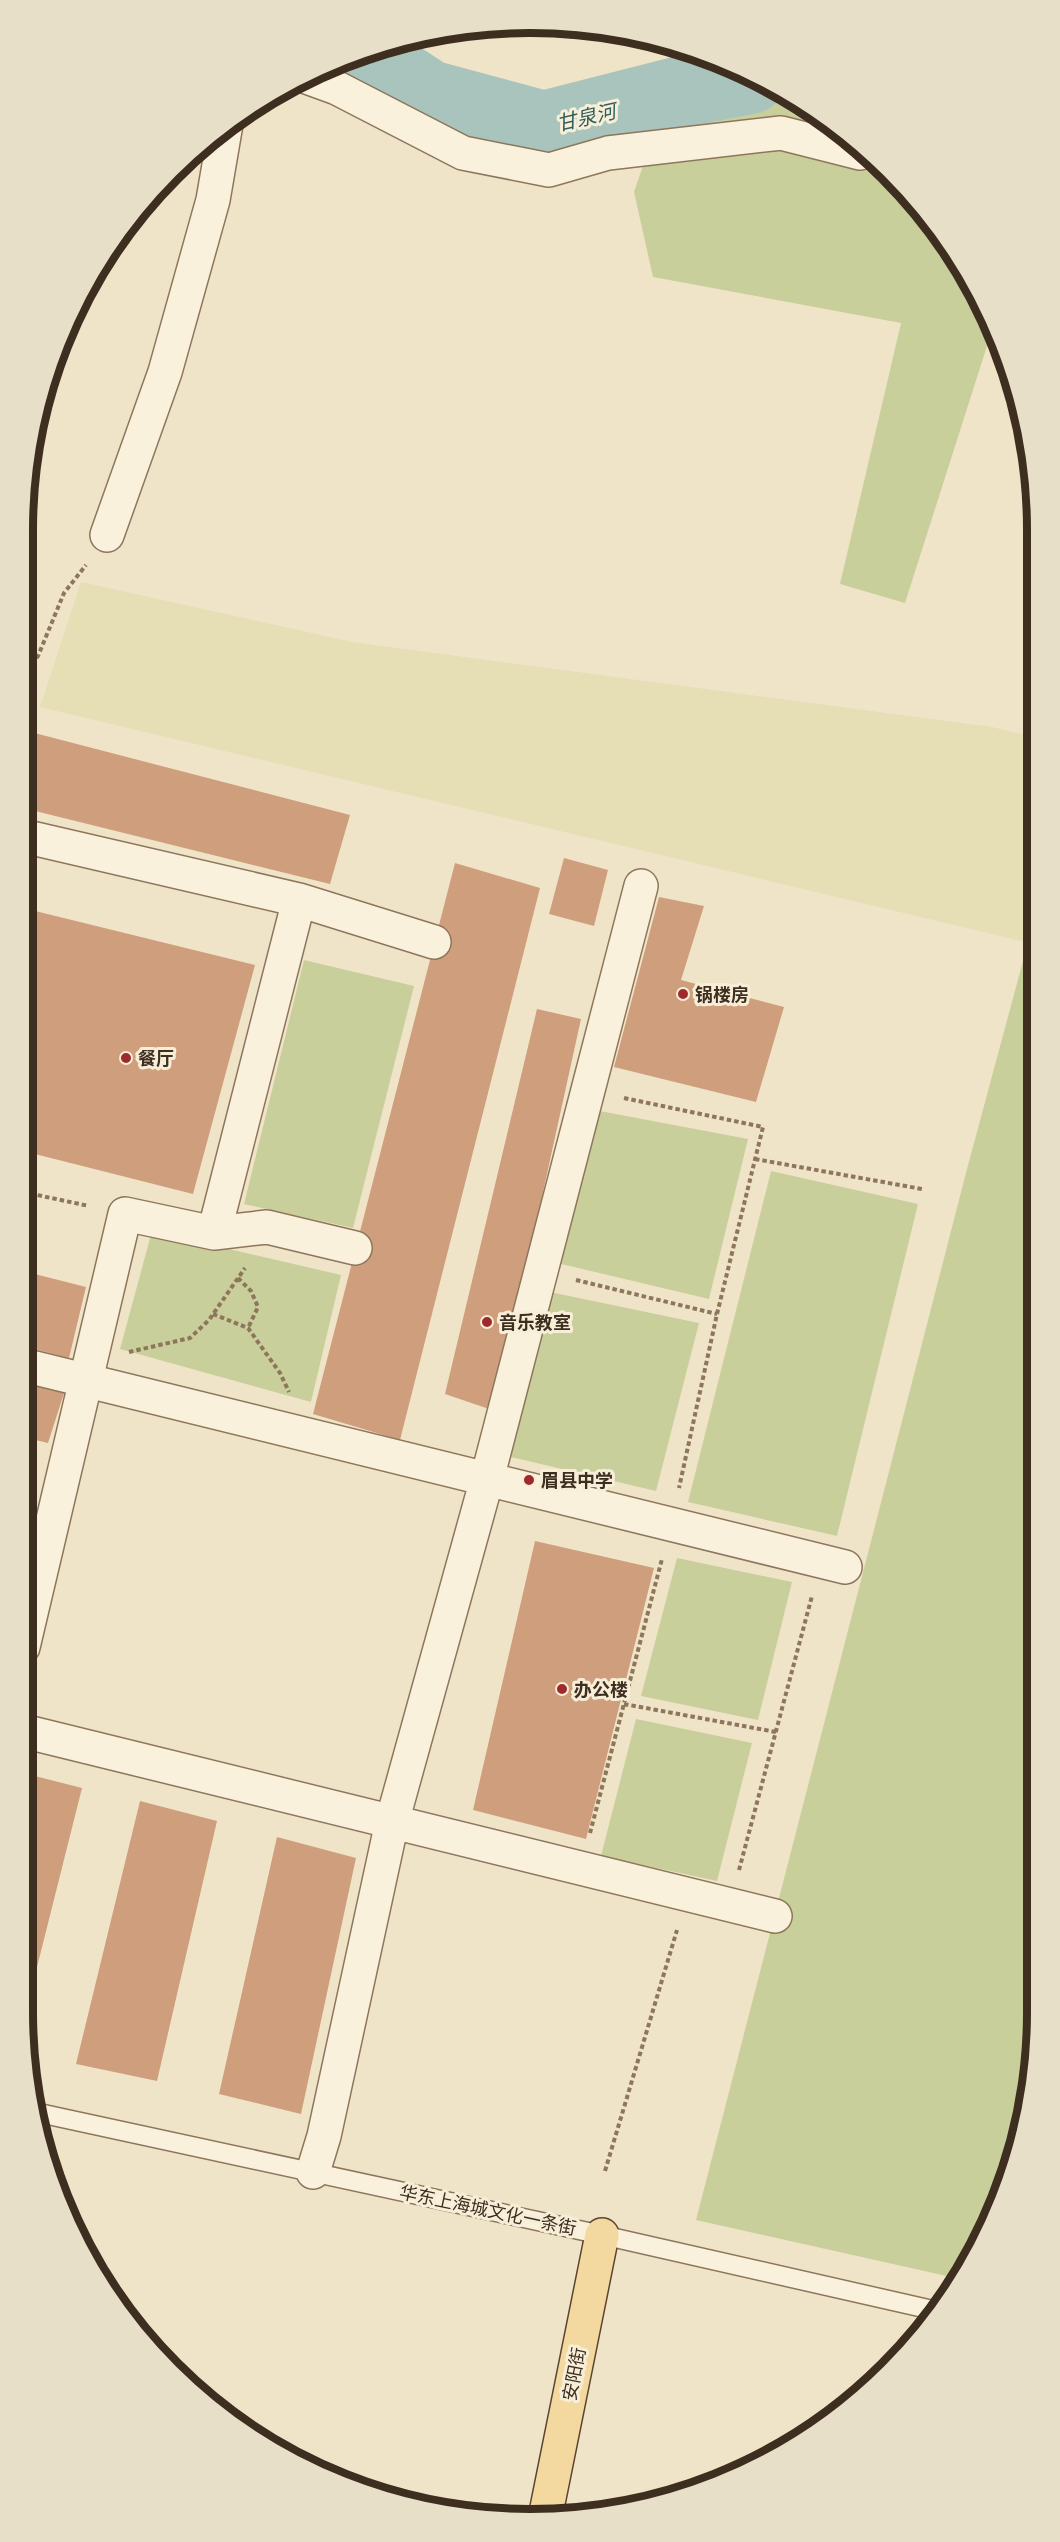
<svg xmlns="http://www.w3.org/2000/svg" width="1060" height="2542" font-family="Lora,'Noto Sans SC',serif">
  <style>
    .farmland { fill: #e6deb5 }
    .green { fill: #c9cf9b }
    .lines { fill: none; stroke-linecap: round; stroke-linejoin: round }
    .river { stroke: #a9c4bc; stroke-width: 72 }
    .building { fill: #cf9f7d }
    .lane-casing { stroke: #8d765c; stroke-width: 21 }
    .street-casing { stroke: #8d765c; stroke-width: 36 }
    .primary-casing { stroke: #5b4430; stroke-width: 36 }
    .path { stroke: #8d765c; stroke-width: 4; stroke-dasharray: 4.5 3; stroke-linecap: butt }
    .lane { stroke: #faf1dc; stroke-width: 18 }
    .street { stroke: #faf1dc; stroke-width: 33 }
    .primary { stroke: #f3d9a0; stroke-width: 33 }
    .poi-dot { fill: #9e2a2b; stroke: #f7eed8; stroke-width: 2 }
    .labels { text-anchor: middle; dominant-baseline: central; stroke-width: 6; stroke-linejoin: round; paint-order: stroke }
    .poi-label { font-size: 18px; font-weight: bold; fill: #3d2e20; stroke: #f7eed8; text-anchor: start }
    .street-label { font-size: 18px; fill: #3d2e20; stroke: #f7eed8 }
    .water-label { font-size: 20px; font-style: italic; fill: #2f5d5a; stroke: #f7eed8 }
    .rim { fill: none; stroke: #3d2e20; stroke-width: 8 }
  </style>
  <rect width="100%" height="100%" fill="#f0e4c8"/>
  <path class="farmland" d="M81 582 352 642 992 727 1034 737V944L40 707Z"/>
  <path class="green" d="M703 54 812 108 932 221 999 335 1003 350 987 346 905 603 840 584 901 323 653 277 634 192 667 96Z
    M1027 946 1034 947 1037 2012 1010 2175 970 2265 960 2279 696 2220 967 1169Z
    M304 960 414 986 353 1228 244 1204Z
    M600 1111 748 1139 709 1299 557 1263Z
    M771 1171 918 1204 837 1536 688 1502Z
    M152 1231 341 1275 311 1402 120 1349Z
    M550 1292 699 1323 656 1491 511 1457Z
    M677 1558 792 1582 758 1720 641 1696Z
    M636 1719 752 1743 717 1881 601 1856Z"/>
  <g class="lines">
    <path class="river" d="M363 53 429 96 544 127 689 90 750 78"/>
  </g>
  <path class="building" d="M23 730 350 815 330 884 23 808Z
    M564 858 608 870 594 926 549 914Z
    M455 863 540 888 400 1440 313 1414Z
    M659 897 704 906 681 980 784 1007 756 1102 614 1067Z
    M23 908 255 965 193 1194 23 1151Z
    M537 1009 581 1019 530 1251 489 1409 445 1394Z
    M23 1271 86 1287 69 1358 23 1346Z
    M23 1379 65 1390 48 1443 23 1437Z
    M535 1541 654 1568 586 1839 473 1810Z
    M23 1773 82 1788 24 2019 22 2012Z
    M140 1801 217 1821 157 2081 76 2064Z
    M277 1837 356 1858 301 2114 219 2094Z"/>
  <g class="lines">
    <g class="lane-casing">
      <path id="lane" d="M39 2113 602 2235 937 2311"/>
    </g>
    <g class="street-casing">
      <path id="street" d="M304 76 337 88 463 153 549 170 608 153 781 133 860 153
        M107 535 165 372 213 200 226 124
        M23 836 299 900 434 942
        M214 1233 267 1227 355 1248
        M23 1365 845 1567
        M23 1647 125 1214 214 1233 299 900
        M23 1731 775 1916
        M313 2172 324 2136 392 1822 487 1479 641 886"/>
    </g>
    <g class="primary-casing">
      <path id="primary" d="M546 2513 602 2235"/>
    </g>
    <path class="path" d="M23 676 38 656 64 593 86 565
      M624 1098 763 1127 717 1314 679 1488
      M755 1159 922 1189
      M23 1192 89 1206
      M238 1278 251 1291 258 1307 248 1328
      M576 1280 717 1314
      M213 1314 248 1328 280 1373 289 1392
      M129 1352 190 1338 209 1320 245 1268
      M624 1704 776 1732
      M590 1833 662 1559
      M739 1870 812 1596
      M605 2171 677 1930"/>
    <use href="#lane" class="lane"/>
    <use href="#street" class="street"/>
    <use href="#primary" class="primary"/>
  </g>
  <g class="poi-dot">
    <circle cx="683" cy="994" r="6"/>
    <circle cx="126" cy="1058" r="6"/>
    <circle cx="487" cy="1322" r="6"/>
    <circle cx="529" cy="1480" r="6"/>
    <circle cx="562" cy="1689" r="6"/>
  </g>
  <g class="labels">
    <g class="poi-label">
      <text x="695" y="994">锅楼房</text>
      <text x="138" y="1058">餐厅</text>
      <text x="499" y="1322">音乐教室</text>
      <text x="541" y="1480">眉县中学</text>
      <text x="574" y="1689">办公楼</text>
    </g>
    <g class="street-label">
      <text transform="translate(488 2210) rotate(12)">华东上海城文化一条街</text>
      <text transform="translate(574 2374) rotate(-79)">安阳街</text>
    </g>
    <g class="water-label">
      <text transform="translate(586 117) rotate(-13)">甘泉河</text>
    </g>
  </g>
  <path d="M0 0H1060V2542H0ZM530 33H530A497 497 0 0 1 1027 530V2012A497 497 0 0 1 530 2509H530A497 497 0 0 1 33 2012V530A497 497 0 0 1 530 33Z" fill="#e8dfc9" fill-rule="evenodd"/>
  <path class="rim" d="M530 33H530A497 497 0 0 1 1027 530V2012A497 497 0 0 1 530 2509H530A497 497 0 0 1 33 2012V530A497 497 0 0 1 530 33Z"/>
</svg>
